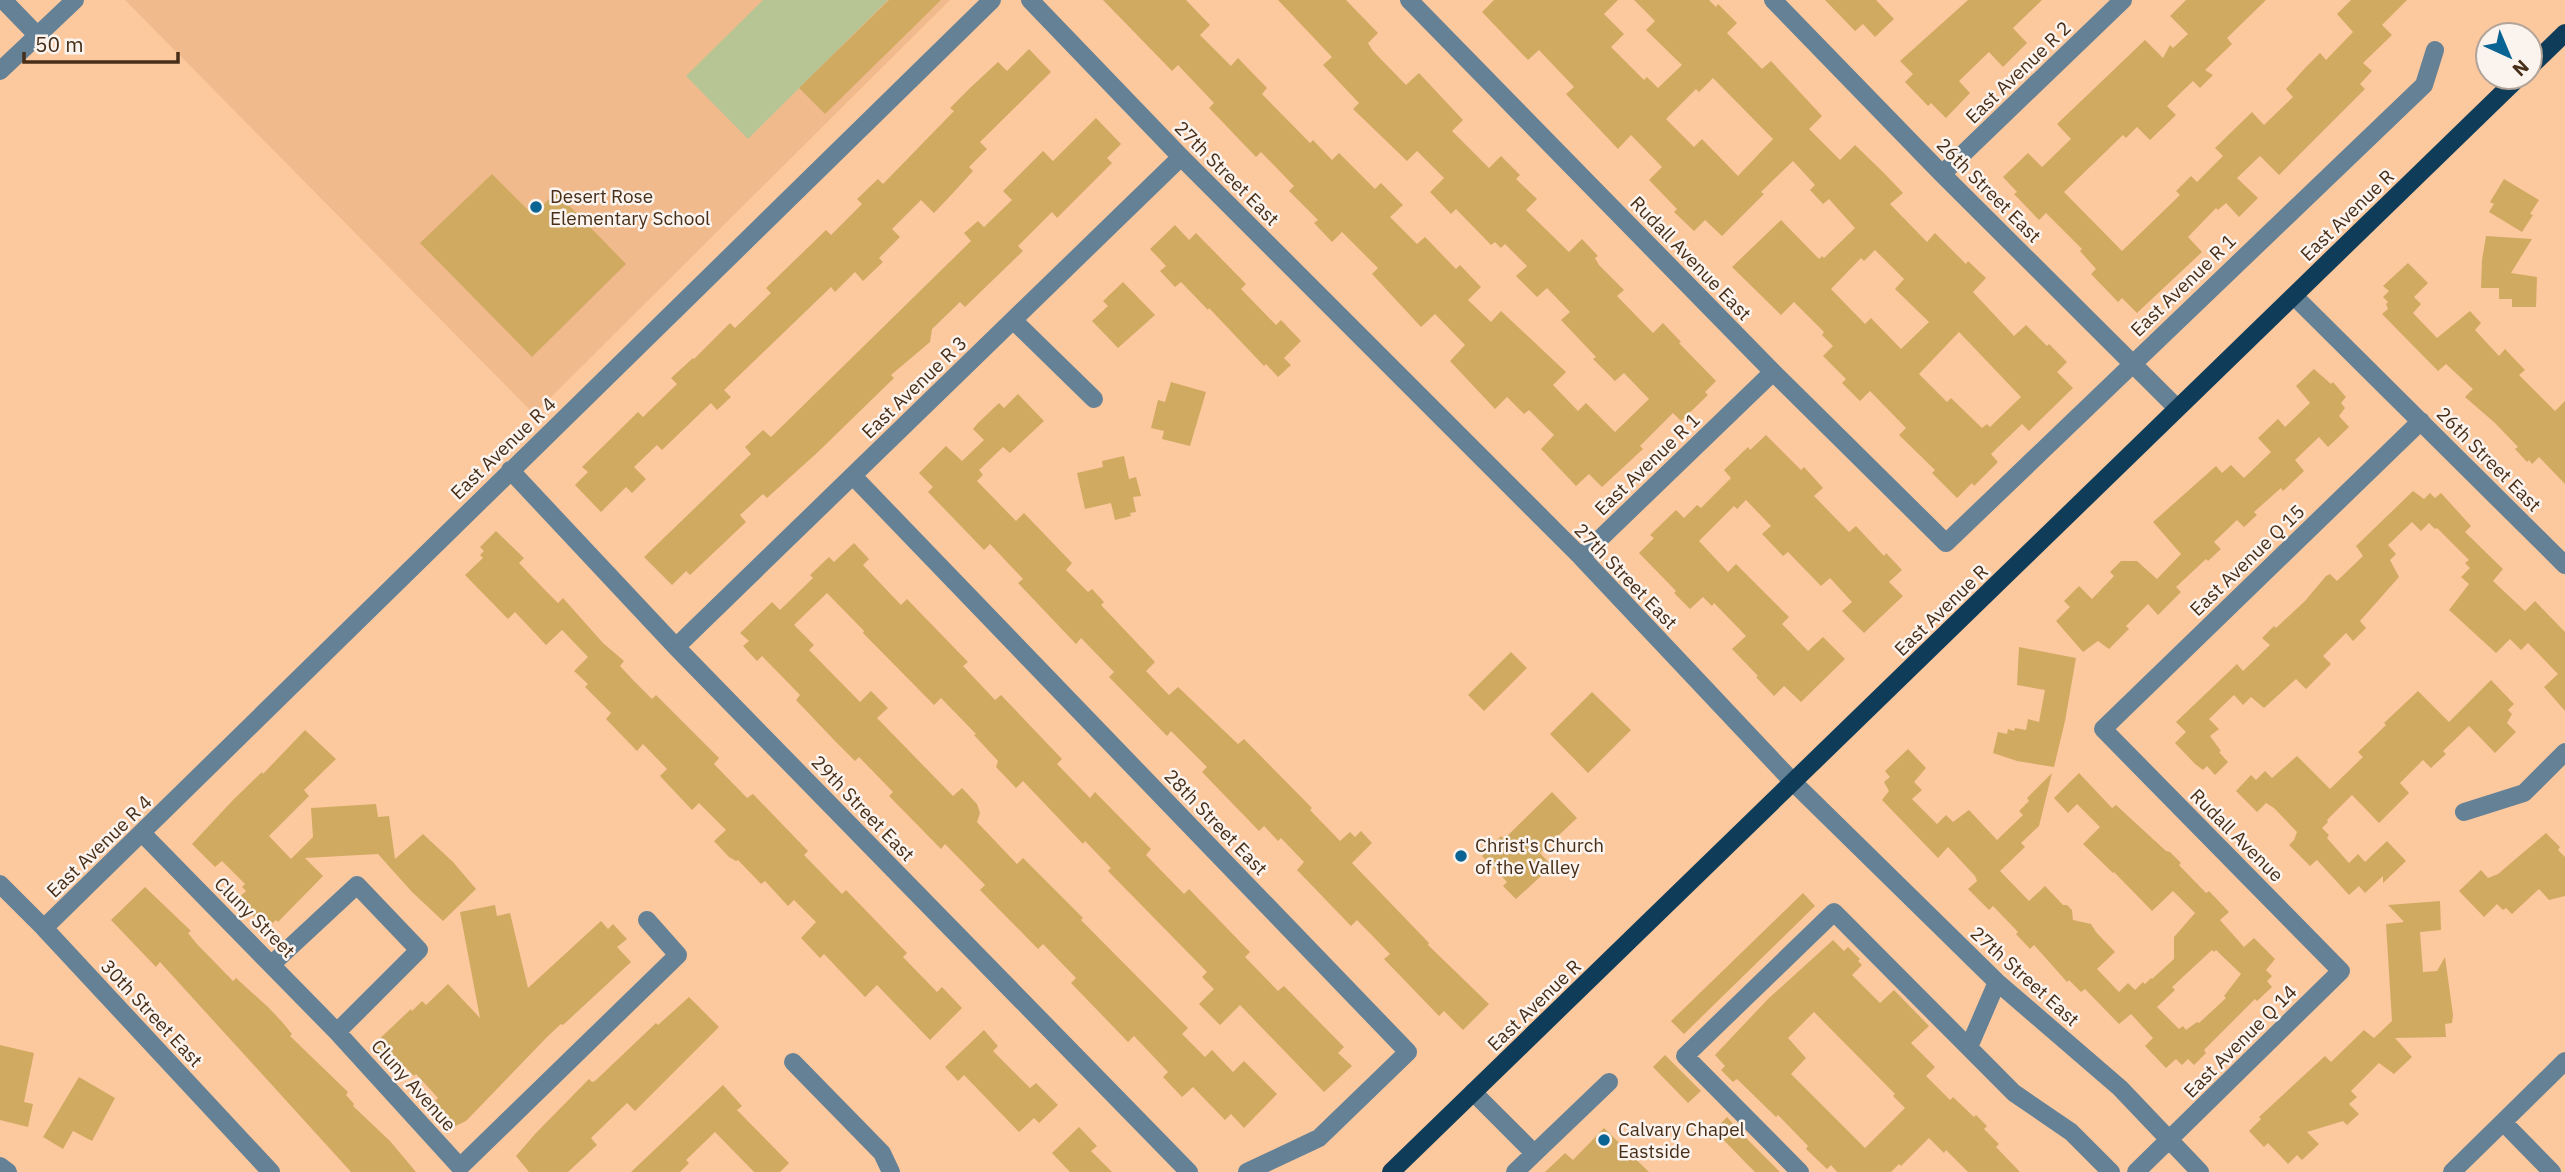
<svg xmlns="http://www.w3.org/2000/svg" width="2565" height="1172" font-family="'IBM Plex Sans',sans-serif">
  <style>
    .built { fill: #f1ba8c }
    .green { fill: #b7c594 }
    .building { fill: #d1aa62; fill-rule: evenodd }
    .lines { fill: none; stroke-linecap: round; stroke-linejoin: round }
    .minor { stroke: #658196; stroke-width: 18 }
    .major { stroke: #0f3c58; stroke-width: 18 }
    .poi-dot { fill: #096393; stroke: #faf3ee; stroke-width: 2.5 }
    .labels { text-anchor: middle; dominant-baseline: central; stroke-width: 5; stroke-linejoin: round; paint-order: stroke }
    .street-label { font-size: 19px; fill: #472e18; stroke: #faf3ee }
    .poi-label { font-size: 19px; fill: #472e18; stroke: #faf3ee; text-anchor: start }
  </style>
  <rect width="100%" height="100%" fill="#fcc89e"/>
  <path class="built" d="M125 0H950L534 414Z"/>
  <path class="green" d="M763 0H888L748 139 686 76Z"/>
  <path class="building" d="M889 0H941L825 114 799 88Z
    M1103 0H1186L1210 25 1200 35 1231 66 1238 58 1267 88 1262 94 1310 143 1313 140 1332 160 1339 153 1375 189 1381 183 1403 205 1390 217 1417 244 1425 237 1456 269 1460 265 1481 287 1468 300 1491 322 1501 311 1566 372 1553 385 1578 411 1586 403 1615 432 1649 399 1624 373 1615 381 1593 359 1596 357 1561 320 1570 312 1547 288 1537 297 1516 276 1527 266 1505 244 1501 248 1495 242 1491 245 1456 209 1451 214 1430 192 1444 178 1417 151 1407 161 1353 109 1359 103 1323 65 1332 57 1278 0H1346L1378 33 1368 43 1373 51 1406 85 1419 73 1463 120 1452 131 1489 168 1501 156 1520 175 1516 179 1537 199 1526 210 1569 252 1582 239 1598 256 1595 258 1599 265 1624 290 1617 296 1653 333 1663 323 1681 342 1679 343 1716 381 1705 392 1708 395 1681 421 1673 413 1640 446 1643 449 1602 487 1589 474 1576 486 1541 449 1554 435 1529 410 1524 414 1507 397 1495 409 1450 361 1465 345 1435 314 1421 327 1372 274 1378 268 1342 232 1332 242 1314 223 1318 220 1289 191 1294 186 1261 152 1256 157 1209 108 1214 103 1178 65 1172 71Z
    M1494 0H1618L1604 14 1624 34 1611 47 1644 80 1647 77 1658 88 1682 65 1646 30 1655 21 1634 0H1709L1716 7 1718 4 1737 23 1727 33 1762 69 1771 61 1822 116 1809 129 1840 160 1855 145 1884 173 1903 193 1890 204 1927 242 1935 233 1966 264 1968 261 1986 278 1973 292 2014 336 2026 325 2047 346 2049 344 2067 362 2057 372 2073 388 2029 431 2022 424 1991 454 1998 462 1974 486 1972 483 1957 498 1932 473 1935 470 1899 435 1906 428 1870 391 1860 401 1842 383 1846 379 1823 356 1833 346 1822 335 1824 332 1794 302 1781 315 1732 267 1781 220 1819 259 1822 256 1824 258 1855 228 1829 199 1823 204 1810 190 1815 185 1793 161 1761 192 1764 194 1722 236 1705 220 1694 231 1674 212 1677 209 1649 180 1662 167 1631 135 1618 149 1566 94 1574 87 1539 50 1528 60 1482 12ZM1713 78 1773 139 1738 176 1702 139 1694 147 1666 119 1696 89 1699 92ZM1875 250 1904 279 1895 289 1929 322 1901 349 1871 318 1865 324 1831 289 1861 258 1864 261ZM1959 332 2021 397 1990 427 1987 424 1982 428 1951 398 1947 402 1919 374Z
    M1825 0H1876L1894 19 1875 37 1863 24 1855 31Z
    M1968 0H2042L2013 28 2027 43 2003 67 1989 52 1959 81 1970 93 1946 118 1931 103 1928 106 1905 82 1913 74 1900 61Z
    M2186 0H2266L2227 38 2232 44 2205 70 2213 75 2200 88 2193 81 2167 106 2176 115 2150 140 2137 127 2126 138 2123 135 2064 192 2122 251 2180 195 2176 191 2191 176 2197 182 2223 156 2215 148 2252 112 2264 125 2293 97 2286 89 2306 67 2320 53 2326 60 2353 32 2337 14 2351 0H2407L2382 25 2392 35 2363 63 2372 71 2360 84 2365 89 2279 175 2260 156 2237 178 2258 198 2239 217 2226 203 2218 210 2216 208 2188 237 2202 252 2137 313 2122 298 2118 302 2091 274 2096 269 2080 251 2082 249 2046 213 2039 220 2014 194 2017 192 2003 177 2028 153 2042 167 2071 139 2057 124 2145 40 2163 58 2170 45 2173 48 2188 34 2170 16Z
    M1029 49 1051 72 980 142 987 149 969 167 973 171 953 193 934 213 921 200 892 229 900 237 879 258 883 262 863 281 855 272 835 292 831 287 724 390 731 397 717 410 711 403 662 450 657 445 634 467 646 479 632 493 626 487 601 512 575 485 588 472 582 467 638 412 643 417 677 384 671 378 693 358 694 359 730 323 735 328 771 293 766 288 826 230 831 235 862 204 857 199 878 179 883 184 954 111 950 108 970 88 998 62 1007 71Z
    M1096 118 1121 144 1107 158 1112 163 1057 218 1052 212 1018 246 1023 251 965 307 960 302 932 329 930 342 891 375 894 378 818 452 767 498 763 494 740 515 746 522 725 542 690 575 686 571 672 585 644 557 751 454 745 447 763 430 771 437 971 241 964 233 978 221 984 227 1012 200 1003 191 1043 151 1053 161Z
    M492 174 530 212 543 205 556 192 626 264 532 357 420 243Z
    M2504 179 2539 200 2530 214 2533 215 2522 232 2489 212 2494 204 2490 202Z
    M1175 225 1189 240 1196 233 1246 284 1241 289 1276 325 1281 320 1301 341 1284 358 1291 365 1278 377 1266 364 1264 366 1209 308 1208 310 1181 282 1175 287 1160 271 1166 266 1150 249Z
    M2486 236 2532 239 2511 273 2537 277 2536 307H2512V299H2499V288H2481L2482 260Z
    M2408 263 2428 283 2414 297 2421 304 2413 313 2437 338 2470 311 2481 323 2475 330 2499 356 2505 349 2525 370 2519 375 2555 411 2565 401V484L2539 457 2532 464 2529 460 2527 462 2515 449 2518 447 2495 423 2465 397 2473 389 2446 364 2438 371 2382 314 2388 309 2386 304 2388 302 2383 297 2389 291 2383 286Z
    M1123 282 1155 315 1118 348 1092 321 1108 306 1103 301Z
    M2314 369 2331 384 2333 382 2346 397 2341 403 2345 408 2339 416 2349 427 2328 447 2319 437 2295 460 2304 471 2283 491 2281 488 2254 512 2257 515 2244 527 2237 520 2214 542 2221 549 2208 561 2206 559 2176 587 2181 592 2158 615 2148 604 2126 626 2129 629 2109 649 2098 641 2083 652 2056 621 2070 607 2064 601 2079 586 2092 599 2114 576 2110 572 2121 561H2137L2157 579 2181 554 2153 522 2216 466 2222 473 2231 465 2244 478 2271 452 2258 438 2278 419 2285 427 2310 403 2296 386Z
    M1171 382 1206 392 1190 446 1162 439 1164 431 1151 428 1158 400 1165 402Z
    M1018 394 1044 421 1010 453 1003 447 979 470 983 475 977 481 1016 521 1024 513 1072 563 1066 570 1088 592 1092 589 1104 602 1101 605 1155 662 1146 671 1169 695 1178 687 1238 744 1244 739 1312 808 1310 810 1340 841 1350 832 1355 837 1361 831 1372 843 1352 863 1429 943 1428 945 1489 1004 1463 1030 1444 1011 1439 1016 1384 959 1390 954 1357 920 1351 926 1297 870 1304 862 1281 838 1278 841 1264 826 1259 831 1202 772 1207 767 1171 731 1167 736 1109 677 1114 672 1081 638 1076 644 1018 583 1023 579 990 544 984 550 928 492 933 487 919 473 946 446 962 461 984 440 973 429 978 423 999 403 1004 408Z
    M1766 435 1801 470 1804 467 1823 488 1814 496 1849 532 1856 526 1884 556 1886 553 1902 570 1889 582 1903 596 1864 633 1842 611 1852 602 1830 578 1821 586 1788 552 1783 556 1762 534 1771 526 1746 500 1737 509 1734 506 1699 541 1728 572 1736 564 1789 617 1782 624 1808 651 1823 637 1845 659 1801 702 1784 686 1774 696 1756 677 1758 676 1732 649 1746 636 1714 603 1712 606 1703 597 1690 609 1674 593 1676 591 1639 553 1654 538 1650 535 1676 510 1684 518 1697 505 1701 508 1731 478 1724 470 1748 447 1750 450Z
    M1124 456 1129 479 1136 477 1141 496 1133 497 1136 512 1130 513 1131 516 1115 520 1111 503 1085 509 1077 473 1103 467 1102 461Z
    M2413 491 2424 499 2430 493 2435 498 2441 493 2471 526 2465 532 2503 569 2493 581 2525 611 2535 601 2565 632V711L2544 687 2558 674 2528 643 2521 650 2510 639 2496 653 2449 610 2469 584 2461 577 2470 568 2465 563 2469 560 2437 528 2435 529 2429 523 2421 531 2412 522 2388 545 2396 554 2390 560 2399 577 2360 621 2366 628 2353 641 2346 633 2323 656 2331 664 2306 689 2296 679 2264 708 2251 697 2243 705 2234 695 2209 719 2219 729 2210 736 2221 751 2219 752 2228 762 2215 775 2207 766 2203 770 2195 764 2175 743 2186 732 2176 722 2237 664 2243 671 2270 645 2262 638 2274 626 2276 628 2305 601 2326 576 2330 574 2337 581 2363 556 2356 546Z
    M496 531 524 558 519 563 544 589 558 603 563 598 603 643 624 661 620 666 633 680 652 699 656 695 719 758 714 764 747 798 753 794 808 851 804 855 842 894 846 890 907 953 903 957 937 992 942 987 962 1008 930 1040 877 985 865 997 824 954 820 958 801 938 816 922 794 900 788 906 765 881 761 884 738 860 736 861 729 857 714 841 726 830 699 803 692 810 660 776 667 769 643 744 637 751 606 719 611 713 585 687 588 684 574 671 588 657 562 630 546 645 515 612 508 619 465 575 483 558 480 555 484 551 480 547Z
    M854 543 869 559 863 565 901 605 907 599 968 662 963 666 995 700 1001 695 1062 759 1057 764 1090 798 1095 792 1151 849 1146 855 1184 894 1189 889 1250 952 1245 957 1278 991 1284 986 1344 1047 1338 1053 1352 1066 1324 1092 1240 1005 1220 1025 1199 1004 1214 989 1202 977 1207 972 1108 871 1111 868 1085 841 1083 844 1023 781 1016 788 996 767 998 761 974 735 976 734 941 698 934 705 863 633 864 631 827 593 794 625 814 645 809 650 860 702 871 691 888 708 877 718 953 796 962 788 977 804 980 813 977 822 1017 864 1023 858 1083 918 1081 920 1188 1028 1182 1034 1205 1057 1212 1050 1233 1072 1244 1061 1277 1094 1244 1128 1231 1114 1225 1120 1193 1087 1182 1097 1163 1077 1168 1072 1134 1036 1128 1042 1071 983 1076 978 1043 944 1038 949 980 890 985 885 945 844 941 849 889 796 893 792 859 757 855 761 834 740 796 700 800 695 762 656 757 661 743 646 749 641 740 633 772 602 780 610 813 578 810 575 829 557 834 562Z
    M2019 647 2076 658 2065 721 2054 767 2017 761 1993 753 1998 732 2007 734 2008 729 2014 731 2015 728 2026 730 2028 719 2039 722 2045 690 2017 685Z
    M1511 652 1527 668 1484 711 1468 695Z
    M2491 680 2514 704 2508 710 2512 714 2507 723 2516 732 2495 753 2469 726 2443 751 2446 754 2431 768 2423 760 2400 783 2409 793 2379 823 2352 795 2327 820 2328 822 2322 828 2329 835 2327 838 2349 863 2358 854 2365 862 2387 841 2406 861 2383 883V876L2365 893 2359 886 2349 895 2317 860 2310 866 2289 845 2294 840 2297 832 2274 808 2266 803 2257 812 2236 791 2251 775 2256 780 2265 771 2272 778 2297 756 2330 789 2363 757 2358 752 2386 725 2384 723 2418 691 2449 722Z
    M1592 692 1631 730 1588 773 1550 734Z
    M305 730 336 759 304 790 309 796 269 836 291 859 313 837 311 808 376 804 378 817 389 816 395 859 423 834 453 862 476 889 443 921 412 892 378 854 305 858 323 876 278 922 276 920 266 929 237 899 246 891 242 887 245 884 222 861 215 867 192 844 233 800 262 772 263 774Z
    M1908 749 1926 768 1914 782 1922 790 1912 799 1937 824 1946 815 1953 822 1969 810 1997 840 2023 815 2019 811 2029 801 2027 798 2052 773 2039 826 2021 843 2025 847 2000 871 2029 901 2045 886 2063 905H2067L2072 910 2073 920 2091 924 2096 932 2115 952 2097 969 2119 992 2128 983 2135 990 2143 982 2145 984 2151 978 2152 979 2174 959V937L2195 913 2173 891 2152 911 2114 872 2113 873 2083 844 2100 827 2077 804 2068 813 2054 798 2079 773 2112 808 2116 805 2166 851 2170 852 2181 863 2179 865 2206 893 2209 891 2229 912 2220 920 2244 947 2254 938 2275 959 2266 970 2272 976 2267 981 2272 987 2257 1001 2255 999 2204 1050 2206 1053 2194 1065 2188 1059 2182 1065 2176 1059 2166 1068 2145 1046 2153 1038 2131 1014 2119 1024 2085 989 2081 992 2069 980 2067 982 2034 945 2030 949 2016 934 2018 932 1993 906 1989 910 1968 889 1977 881 1975 876 1948 847 1938 858 1882 800 1889 791 1884 782 1890 777 1885 771ZM2212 950 2214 952 2216 950 2241 974 2224 996 2226 998 2199 1023 2197 1022 2186 1030 2183 1026 2179 1029 2157 1007 2175 990 2172 987Z
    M1552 792 1577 818 1540 853 1552 866 1516 899 1503 886 1507 882 1482 856 1501 836 1504 839Z
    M2546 833 2560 847 2558 850 2565 857V896L2549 900 2539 889 2512 914 2506 908 2503 910 2497 904 2484 917 2459 891 2481 870 2488 878 2498 874Z
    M145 887 191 931 188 933 196 943 233 981 236 978 269 1008 283 1023 292 1034 290 1036 348 1092 346 1095 354 1104 353 1106 390 1141 416 1172H351L160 962 156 967 111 920Z
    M1803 893 1815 906 1684 1034 1671 1021Z
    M2440 901 2441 930 2420 932 2423 972 2437 971 2445 957 2453 1015 2452 1023 2445 1024 2446 1037 2395 1038 2412 1057 2394 1074 2379 1063 2351 1091 2357 1097 2349 1104 2359 1114 2347 1125 2343 1121 2307 1132 2319 1144 2302 1160 2297 1155 2288 1164 2268 1143 2264 1147 2249 1131 2261 1119 2259 1117 2325 1056 2331 1062 2364 1030 2374 1038 2392 1021 2386 924 2404 922 2388 905Z
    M495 905 497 916 510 913 528 988 601 921 608 929 613 924 627 939 617 947 631 962 563 1025 561 1024 548 1036 466 1121 453 1127 438 1111 440 1109 434 1102 438 1098 416 1074 414 1076 404 1066 397 1073 373 1045 411 1009 412 1011 422 1001 426 1005 448 984 480 1018 460 912Z
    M1833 940 1844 951 1848 947 1860 959 1858 961 1862 965 1852 975 1880 1003 1894 990 1929 1026 1911 1043 1935 1067 1926 1076 1950 1100 1953 1097 1974 1117 1976 1115 1987 1126 1984 1129 1999 1144 1996 1147 2020 1172H1968L1946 1150 1944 1153 1929 1138 1901 1166 1899 1164 1891 1172H1837L1831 1165 1827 1169 1806 1149 1808 1146 1778 1115 1776 1117 1737 1079 1733 1082 1721 1070 1725 1066 1715 1055 1768 999ZM1814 1012 1895 1094 1893 1096 1905 1108 1865 1148 1791 1074 1806 1058 1788 1038Z
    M689 997 719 1027 635 1111 627 1103 591 1138 597 1145 568 1172H529L516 1156 536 1133 589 1079 592 1082 595 1081 656 1023 658 1025Z
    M984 1030 998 1046 993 1051 1030 1088 1036 1083 1058 1105 1039 1123 1034 1118 1019 1132 964 1075 958 1081 945 1067Z
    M0 1045 34 1053 24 1102 33 1104 28 1127 0 1120Z
    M1665 1055 1701 1091 1688 1103 1653 1067Z
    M79 1077 115 1098 92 1141 73 1131 63 1149 43 1137Z
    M723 1085 742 1106 737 1110 789 1163 780 1172H754L715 1132 686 1160 689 1163 680 1172H631Z
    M1727 1117 1749 1141 1780 1172H1755L1743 1160 1714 1130Z
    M1079 1127 1097 1146 1091 1151 1112 1172H1070L1052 1153Z
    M1604 1128 1649 1172H1545L1565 1153 1573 1160Z"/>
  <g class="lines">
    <path class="minor" d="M3 0 38 36
      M1030 0 1181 157 1581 557 1794 783 1997 982 2120 1088 2200 1172
      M1409 0 1773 372 1946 543 2424 85 2435 50
      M1773 0 1942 174 2177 408
      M0 71 75 0
      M1942 174 2123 0
      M2294 296 2565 565
      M1013 320 1094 399
      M510 470 676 647 1189 1172
      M853 476 1408 1052 1319 1138 1247 1172
      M1581 557 1773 372
      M676 647 1181 157
      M2464 812 2524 793 2565 752
      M142 833 337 1032 460 1167 678 955 647 920
      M0 884 44 928 271 1172
      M44 928 992 0
      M272 964 357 885 419 950 337 1032
      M1969 1047 1997 982
      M793 1062 882 1153 891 1172
      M1473 1092 1534 1153
      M0 1166 8 1172
      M1515 1172 1609 1082
      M1800 1172 1685 1056 1834 912 2014 1093 2071 1132 2111 1172
      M2136 1172 2341 971 2103 729 2421 421
      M2452 1172 2503 1122
      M2552 1172 2503 1122 2565 1061"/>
    <path class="major" d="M2530 67 2565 33
      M1391 1172 2519 77"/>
  </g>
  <g class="poi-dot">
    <circle cx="536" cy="207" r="7"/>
    <circle cx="1461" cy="856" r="7"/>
    <circle cx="1604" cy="1140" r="7"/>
  </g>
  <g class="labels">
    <g class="street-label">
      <text transform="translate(2018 72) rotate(-44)">East Avenue R 2</text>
      <text transform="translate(1227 173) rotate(45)">27th Street East</text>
      <text transform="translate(1989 190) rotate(45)">26th Street East</text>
      <text transform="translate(2347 215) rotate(-44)">East Avenue R</text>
      <text transform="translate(1691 258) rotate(46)">Rudall Avenue East</text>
      <text transform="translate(2183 285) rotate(-44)">East Avenue R 1</text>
      <text transform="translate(914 387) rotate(-44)">East Avenue R 3</text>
      <text transform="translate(503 448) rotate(-44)">East Avenue R 4</text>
      <text transform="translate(2489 459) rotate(45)">26th Street East</text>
      <text transform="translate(1647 464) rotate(-44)">East Avenue R 1</text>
      <text transform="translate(2247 560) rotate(-44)">East Avenue Q 15</text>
      <text transform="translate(1626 576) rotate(46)">27th Street East</text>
      <text transform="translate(1941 610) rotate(-44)">East Avenue R</text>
      <text transform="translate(863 808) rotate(46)">29th Street East</text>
      <text transform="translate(1216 822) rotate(46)">28th Street East</text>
      <text transform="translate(2237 835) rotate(45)">Rudall Avenue</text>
      <text transform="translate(99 846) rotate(-44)">East Avenue R 4</text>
      <text transform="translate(255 917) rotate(45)">Cluny Street</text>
      <text transform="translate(2025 976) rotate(42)">27th Street East</text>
      <text transform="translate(1534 1005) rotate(-44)">East Avenue R</text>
      <text transform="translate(152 1013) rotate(47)">30th Street East</text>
      <text transform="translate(2240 1041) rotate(-45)">East Avenue Q 14</text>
      <text transform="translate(414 1085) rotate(48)">Cluny Avenue</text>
    </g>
    <g class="poi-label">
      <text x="550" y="196">Desert Rose<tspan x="550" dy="22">Elementary School</tspan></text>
      <text x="1475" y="845">Christ's Church<tspan x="1475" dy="22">of the Valley</tspan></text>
      <text x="1618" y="1129">Calvary Chapel<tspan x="1618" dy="22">Eastside</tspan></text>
    </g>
  </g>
  <g transform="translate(2509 56) rotate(136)"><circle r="33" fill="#faf3ee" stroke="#b2a498" stroke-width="2"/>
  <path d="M0-5L12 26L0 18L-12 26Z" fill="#096393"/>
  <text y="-10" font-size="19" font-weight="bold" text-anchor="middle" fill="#472e18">N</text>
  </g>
  <path d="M24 52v10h154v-10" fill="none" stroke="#472e18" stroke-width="3.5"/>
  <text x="35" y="52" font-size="21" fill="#472e18" stroke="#faf3ee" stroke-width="5" paint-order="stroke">50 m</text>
</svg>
